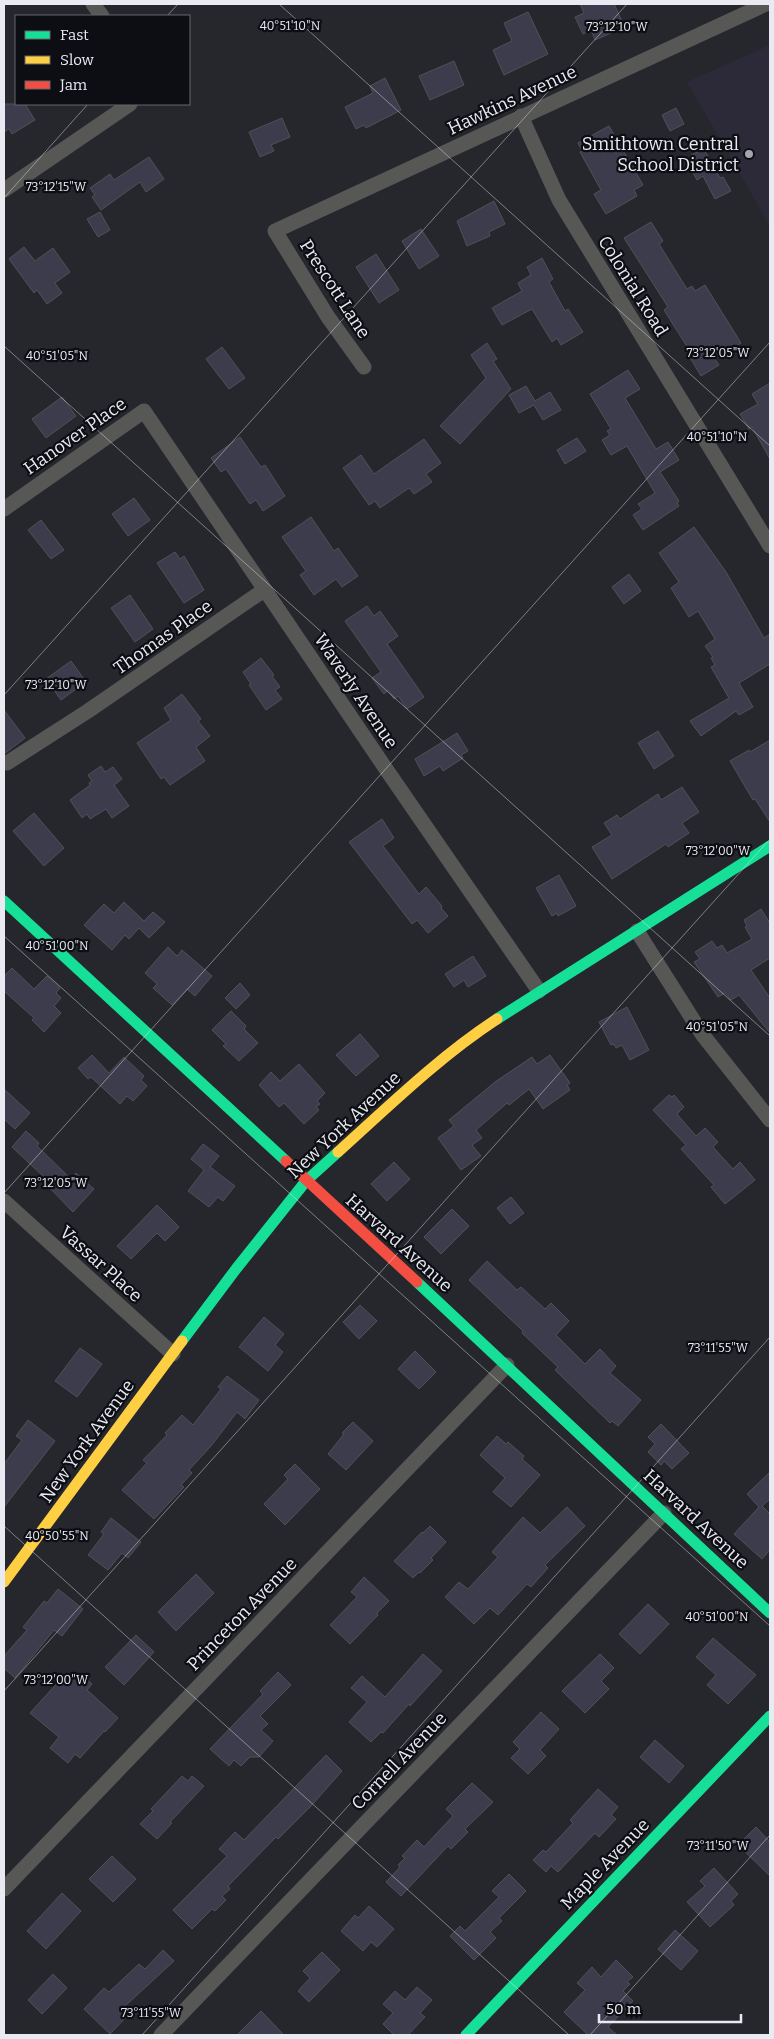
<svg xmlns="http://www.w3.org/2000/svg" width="774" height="2039" font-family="Bitter,serif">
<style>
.education{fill:#2c2a39}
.building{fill:#3d3c4d;stroke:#505156}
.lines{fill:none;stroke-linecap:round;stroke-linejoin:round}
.street{stroke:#575756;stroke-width:15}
.fast{stroke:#16e098;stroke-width:11}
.slow{stroke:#ffcf43;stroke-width:11}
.jam{stroke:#f24e42;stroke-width:11}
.ticks{fill:none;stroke:#e9eaf2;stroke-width:1;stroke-opacity:0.45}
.poi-dot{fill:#a5a6ad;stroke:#0d0e13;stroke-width:2}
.labels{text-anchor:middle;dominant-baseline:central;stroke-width:4.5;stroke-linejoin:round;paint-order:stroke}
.street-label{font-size:18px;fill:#e9eaf2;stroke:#0d0e13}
.poi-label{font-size:18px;fill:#e9eaf2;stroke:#0d0e13;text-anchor:end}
.ticks-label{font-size:12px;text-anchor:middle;fill:#e9eaf2;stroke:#0d0e13;stroke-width:4.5;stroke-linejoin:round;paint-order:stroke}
</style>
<rect width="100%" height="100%" fill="#26272d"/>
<path class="education" d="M770,45V226L687,82Z"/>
<path class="building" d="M580,4H614L622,21L608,27L611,33L595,40L591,30L583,34L575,17L584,13Z
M528,12L548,54L504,75L493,50L512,41L504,23Z
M454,61L464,85L430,100L419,76Z
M385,78L401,110L366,128L364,125L356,129L345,107L373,93L370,86Z
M4,104H25L35,120L12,134L9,129L4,132Z
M676,108L684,124L670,131L662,115Z
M282,118L290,137L271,145L274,151L260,157L249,132Z
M609,126L643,185L634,190L637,196L606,214L594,194L601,190L580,152L582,151L578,143Z
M704,149L720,178L723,177L731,191L715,199L703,176L697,180L688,164L694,160L691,155Z
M149,157L164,179L146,192L140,182L101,210L92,197L95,195L90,188L110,174L114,180Z
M494,201L505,224L489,232L490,236L467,246L457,221Z
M100,212L110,230L98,237L87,219Z
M651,222L663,241L659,244L687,289L692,286L695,291L705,285L741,343L715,359L719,365L701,376L685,349L688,348L664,310L668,307L624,238Z
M421,229L439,256L419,269L402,241Z
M24,247L35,261L53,248L70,272L55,283L62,293L47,304L37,290L34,293L9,259Z
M376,254L399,290L379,303L356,267Z
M542,258L553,279L549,282L565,311L568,309L583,332L561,345L557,338L552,342L532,309L502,325L492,308L522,291L518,283L531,275L527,267Z
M487,343L497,359L493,361L511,389L460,444L440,426L486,378L471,355Z
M222,347L245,378L229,389L206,359Z
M628,370L640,389L625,398L656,449L668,442L679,460L660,472L679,501L677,503L679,506L643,530L633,515L642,509L638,504L655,493L627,446L611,455L602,440L610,435L607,431L611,429L590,394Z
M770,383V459L752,427L749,429L740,414L758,404L752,394Z
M526,386L535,401L550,392L561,410L543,420L534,405L519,413L509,395Z
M62,397L76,416L46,438L32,419Z
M240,437L261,467L265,465L285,496L263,511L256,500L250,504L226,469L221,472L211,458Z
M577,438L586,451L565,464L557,450Z
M424,439L441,463L426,474L432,482L414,494L409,488L380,508L375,501L369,505L343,468L361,455L374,474Z
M134,498L150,520L128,536L112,514Z
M311,517L334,551L338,548L358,576L342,587L336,579L314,595L300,575L306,571L282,537Z
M41,520L64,550L51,559L28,530Z
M694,527L726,572L764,638L770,634V664L739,683L753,707L739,715L736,711L701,736L690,721L729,698L711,667L715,665L711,658L713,657L705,646L715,639L698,611L689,617L671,588L679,582L659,553Z
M175,552L180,559L184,556L204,590L184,603L157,563Z
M629,574L641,591L624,604L612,587Z
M130,595L153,629L135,642L111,608Z
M367,606L374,616L380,611L398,636L387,644L424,697L407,709L398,696L394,699L388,690L384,694L372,678L381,672L345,621Z
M261,658L274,675L272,676L280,687L275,690L282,699L266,710L249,685L251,684L243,672Z
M71,661L86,682L61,700L46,679Z
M182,694L201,719L198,721L210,736L196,747L205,761L170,785L164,777L161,779L137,743L171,720L164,708Z
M4,710L25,738L4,754Z
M658,731L674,756L654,769L638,743Z
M457,733L468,751L461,755L463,758L443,771L440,766L424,776L415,759Z
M770,740V822L755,799L753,800L730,761L749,750L750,752Z
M101,766L105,772L113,767L122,779L114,785L129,806L112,818L106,809L90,819L87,814L82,818L70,800L90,785L89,783L92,781L88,775Z
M682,787L699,812L682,823L689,833L668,847L666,844L612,879L592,847L612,835L604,823L617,815L620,819L658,794L661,800Z
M34,813L64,848L44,866L13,831Z
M382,819L394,838L383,846L419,894L426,887L442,906L441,908L448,916L428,933L417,920L412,924L349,842Z
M559,875L576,906L558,916L557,913L552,916L536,888Z
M124,902L144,921L153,912L165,922L149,938L139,928L129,939L125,935L112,950L84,925L104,904L114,913Z
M761,909L770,923V958L751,970L770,998V1033L739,995L731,1000L725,993L718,997L694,962L700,959L695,952L712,941L717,948L722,945L727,953L752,939L745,927L747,926L744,920Z
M168,947L177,956L182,950L212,976L195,996L187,989L172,1005L153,988L157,984L145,973Z
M473,956L486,976L468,987L464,980L454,987L445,974Z
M12,968L34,989L47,976L60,988L56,993L61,998L54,1006L61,1013L44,1032L32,1020L34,1018L4,991V976Z
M240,983L250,995L236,1009L225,998Z
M627,1007L649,1050L630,1060L622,1045L616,1048L614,1044L611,1045L599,1022Z
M231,1011L246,1026L244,1029L258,1043L239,1061L223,1046L226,1044L212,1030Z
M360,1034L379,1056L356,1076L336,1055Z
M92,1055L109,1073L124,1057L144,1076L141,1080L147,1086L133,1101L127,1096L120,1104L91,1077L88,1079L78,1068Z
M550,1055L570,1083L567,1085L570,1090L543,1109L529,1089L509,1105L507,1103L476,1130L482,1138L472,1145L481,1156L461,1170L438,1138L454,1126L449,1120L495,1082L532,1057L537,1064Z
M299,1064L325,1093L317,1101L320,1104L316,1107L319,1110L304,1124L284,1103L279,1107L259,1085L271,1072L280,1081Z
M4,1089L30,1113L15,1129L4,1119Z
M669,1095L672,1097L674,1095L684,1107L677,1114L696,1136L705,1128L718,1142L713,1147L733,1169L740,1162L755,1180L725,1204L711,1187L714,1185L681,1149L686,1145L653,1110Z
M26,1131L39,1143L37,1146L71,1179L76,1173L94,1189L73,1212L42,1180L44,1177L12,1147Z
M203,1144L219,1156L210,1167L235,1186L223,1201L218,1197L209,1207L188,1191L204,1170L191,1159Z
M394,1162L410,1179L387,1201L371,1184Z
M511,1197L524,1213L510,1224L497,1208Z
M157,1205L179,1227L165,1241L157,1233L131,1259L117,1246Z
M452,1209L469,1226L441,1254L424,1237Z
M487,1261L517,1290L521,1287L545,1309L551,1303L569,1321L556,1335L585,1364L600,1349L616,1366L610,1373L641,1400L618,1426L612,1421L610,1423L555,1370L558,1367L522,1333L523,1331L469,1280Z
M360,1305L377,1321L359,1339L343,1322Z
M264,1317L284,1334L275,1345L283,1352L268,1371L239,1347Z
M80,1348L102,1364L77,1397L55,1381Z
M415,1351L436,1372L419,1389L398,1369Z
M227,1376L259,1400L245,1419L237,1412L211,1446L189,1470L192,1473L181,1485L184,1487L154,1519L122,1490L147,1463L143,1460L167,1435L165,1433L182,1415L193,1425L221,1389L218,1387Z
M28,1420L55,1441L4,1507V1464L22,1440L16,1436Z
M353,1422L373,1441L346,1470L328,1454L344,1434L342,1433Z
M661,1424L689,1453L672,1469L664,1461L661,1465L648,1452L655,1444L648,1437Z
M497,1436L506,1444L508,1442L524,1456L522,1459L540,1475L511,1507L493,1492L505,1478L480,1455Z
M295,1464L320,1489L285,1525L264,1504L288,1479L284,1475Z
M770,1472V1499L762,1506L770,1514V1550L762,1559L734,1534L759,1507L747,1494Z
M567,1507L585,1526L545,1565L548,1568L531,1587L527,1584L498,1615L490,1608L474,1624L445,1597L459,1582L468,1589L498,1557L492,1552L523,1517L540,1533Z
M111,1518L141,1542L128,1558L122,1553L108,1570L88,1555L104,1534L101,1532Z
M430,1526L446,1542L431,1558L433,1560L420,1573L419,1572L413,1578L394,1561L422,1532L423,1533Z
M196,1574L214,1593L176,1631L158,1612Z
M364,1577L389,1601L377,1613L378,1615L350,1644L330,1625L357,1597L351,1592Z
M58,1589L83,1609L62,1636L54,1630L15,1678L4,1668V1656L27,1630L23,1627L44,1601L47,1603Z
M648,1604L669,1624L640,1654L619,1634Z
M136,1635L154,1652L124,1685L105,1667Z
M713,1638L756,1675L728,1704L707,1685L716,1675L696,1657Z
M423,1654L442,1671L410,1706L409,1704L383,1733L381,1732L371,1742L349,1722L367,1702L351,1688L362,1676L385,1697Z
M600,1654L614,1668L601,1681L609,1689L585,1713L562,1691Z
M278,1672L291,1685L260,1716L268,1724L261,1730L273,1741L259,1757H250L241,1766L234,1760L229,1766L210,1749L263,1694L260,1691Z
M79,1673L92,1684L87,1690L118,1718L105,1732L104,1731L80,1758L75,1754L68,1763L50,1748L59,1737L30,1713L60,1680L67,1686Z
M541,1712L559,1729L540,1750L546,1756L528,1774L511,1758L520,1749L513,1742Z
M655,1740L684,1766L669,1783L640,1757Z
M326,1755L342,1771L311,1806L278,1839L276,1837L228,1886L230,1889L222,1896L226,1900L215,1911L212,1909L192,1929L173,1910L227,1856L219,1849L235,1832L244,1840Z
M182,1776L188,1781L192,1776L204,1786L170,1822L172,1823L157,1839L140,1824L153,1811L151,1809Z
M472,1783L493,1802L465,1829L468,1832L451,1849L448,1846L401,1896L386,1882L400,1867L398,1865L405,1858L402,1856L417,1840L424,1847L453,1816L446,1809Z
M598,1789L618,1807L611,1815L616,1819L599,1837L595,1833L558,1872L551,1866L546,1872L533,1860L543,1850L546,1852L573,1823L570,1820Z
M756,1827L770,1842V1876L738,1845Z
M112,1856L136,1879L113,1902L89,1879Z
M714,1868L738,1894L731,1901L734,1905L710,1927L687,1902L705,1886L700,1881Z
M509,1874L526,1891L499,1918L502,1921L490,1932L496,1938L474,1960L450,1936L460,1926L465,1931L499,1897L492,1891Z
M62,1893L81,1911L46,1949L27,1931Z
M369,1906L394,1929L377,1947L371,1942L363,1951L341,1931L355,1915L358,1918Z
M675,1930L698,1951L681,1970L658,1949Z
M163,1950L174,1961L124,2007L130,2013L110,2034L84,2009L104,1988L109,1992L139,1964L145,1969Z
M322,1952L340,1970L309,2002L298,1991L310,1978L303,1971Z
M616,1960L633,1977L627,1982L630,1984L623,1991L633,2001L608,2027L617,2035H588L564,2012L585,1990L577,1983L592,1967L601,1977Z
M53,1974L67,1988L42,2014L28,2000Z
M417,1987L432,2000L420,2013L425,2017L408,2035H394L383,2024L393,2013L383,2004L395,1991L405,2000Z
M261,2011L284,2035H237Z"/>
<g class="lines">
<path class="street" d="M93,4L102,16
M521,116L559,200L770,546
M4,190L130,104
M364,367L328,317L275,231L766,4
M4,509L144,411L386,769L539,991
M7,763L88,711L264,590
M637,931L702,1034L770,1120
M4,1201L173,1354
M4,1889L507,1365
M161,2035L664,1513"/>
<path class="fast" d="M4,901L286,1161
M497,1019L770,846
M417,1282L770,1613
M182,1341L236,1269L306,1181L338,1152
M466,2035L770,1716"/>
<path class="slow" d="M338,1152C389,1106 439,1057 497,1019
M4,1582L182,1341"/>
<path class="jam" d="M286,1161L417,1282"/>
</g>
<path class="ticks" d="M279,4L770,446M167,16L178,4M4,198L88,104M4,346L770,1036M4,695L627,4M4,936L770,1626M4,1193L770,342M4,1526L569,2035M4,1691L770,839M142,2035L770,1337M590,2035L770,1835"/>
<circle class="poi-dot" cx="749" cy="154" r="5"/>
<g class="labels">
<g class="street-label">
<text transform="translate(512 100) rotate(-25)">Hawkins Avenue</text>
<text transform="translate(633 286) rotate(58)">Colonial Road</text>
<text transform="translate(335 289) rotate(57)">Prescott Lane</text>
<text transform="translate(75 436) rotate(-35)">Hanover Place</text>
<text transform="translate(163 637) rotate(-35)">Thomas Place</text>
<text transform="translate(356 691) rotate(56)">Waverly Avenue</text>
<text transform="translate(344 1125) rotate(-43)">New York Avenue</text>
<text transform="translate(399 1243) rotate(42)">Harvard Avenue</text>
<text transform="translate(101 1264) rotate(42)">Vassar Place</text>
<text transform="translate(87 1441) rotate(-54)">New York Avenue</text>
<text transform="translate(696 1519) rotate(43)">Harvard Avenue</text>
<text transform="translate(242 1614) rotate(-46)">Princeton Avenue</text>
<text transform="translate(399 1761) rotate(-46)">Cornell Avenue</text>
<text transform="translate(605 1864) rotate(-46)">Maple Avenue</text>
</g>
<g class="poi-label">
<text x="739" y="144">Smithtown Central<tspan x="739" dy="21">School District</tspan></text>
</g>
</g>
<g class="ticks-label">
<text x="290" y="30">40°51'10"N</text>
<text x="617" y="31">73°12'10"W</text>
<text x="56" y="191">73°12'15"W</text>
<text x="718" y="357">73°12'05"W</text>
<text x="57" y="360">40°51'05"N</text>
<text x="717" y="441">40°51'10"N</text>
<text x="56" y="689">73°12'10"W</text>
<text x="718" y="855">73°12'00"W</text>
<text x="57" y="950">40°51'00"N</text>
<text x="717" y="1031">40°51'05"N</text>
<text x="56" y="1187">73°12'05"W</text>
<text x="718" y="1352">73°11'55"W</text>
<text x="57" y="1540">40°50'55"N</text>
<text x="717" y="1621">40°51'00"N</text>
<text x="56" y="1684">73°12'00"W</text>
<text x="718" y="1850">73°11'50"W</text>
<text x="151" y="2017">73°11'55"W</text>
</g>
<rect width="774" height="2039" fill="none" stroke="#e9eaf2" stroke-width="10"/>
<rect x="15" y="15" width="175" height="90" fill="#0d0e13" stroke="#65666c"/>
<rect x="25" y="31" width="25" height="8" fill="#16e098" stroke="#65666c"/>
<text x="60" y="40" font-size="15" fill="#e9eaf2">Fast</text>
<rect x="25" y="56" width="25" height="8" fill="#ffcf43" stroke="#65666c"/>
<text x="60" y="65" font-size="15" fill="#e9eaf2">Slow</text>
<rect x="25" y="81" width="25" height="8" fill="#f24e42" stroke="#65666c"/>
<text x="60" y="90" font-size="15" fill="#e9eaf2">Jam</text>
<path d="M599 2014v8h142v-8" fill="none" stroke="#e9eaf2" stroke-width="2.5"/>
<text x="606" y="2014" font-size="15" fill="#e9eaf2" stroke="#0d0e13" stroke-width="4" paint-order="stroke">50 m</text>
</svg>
